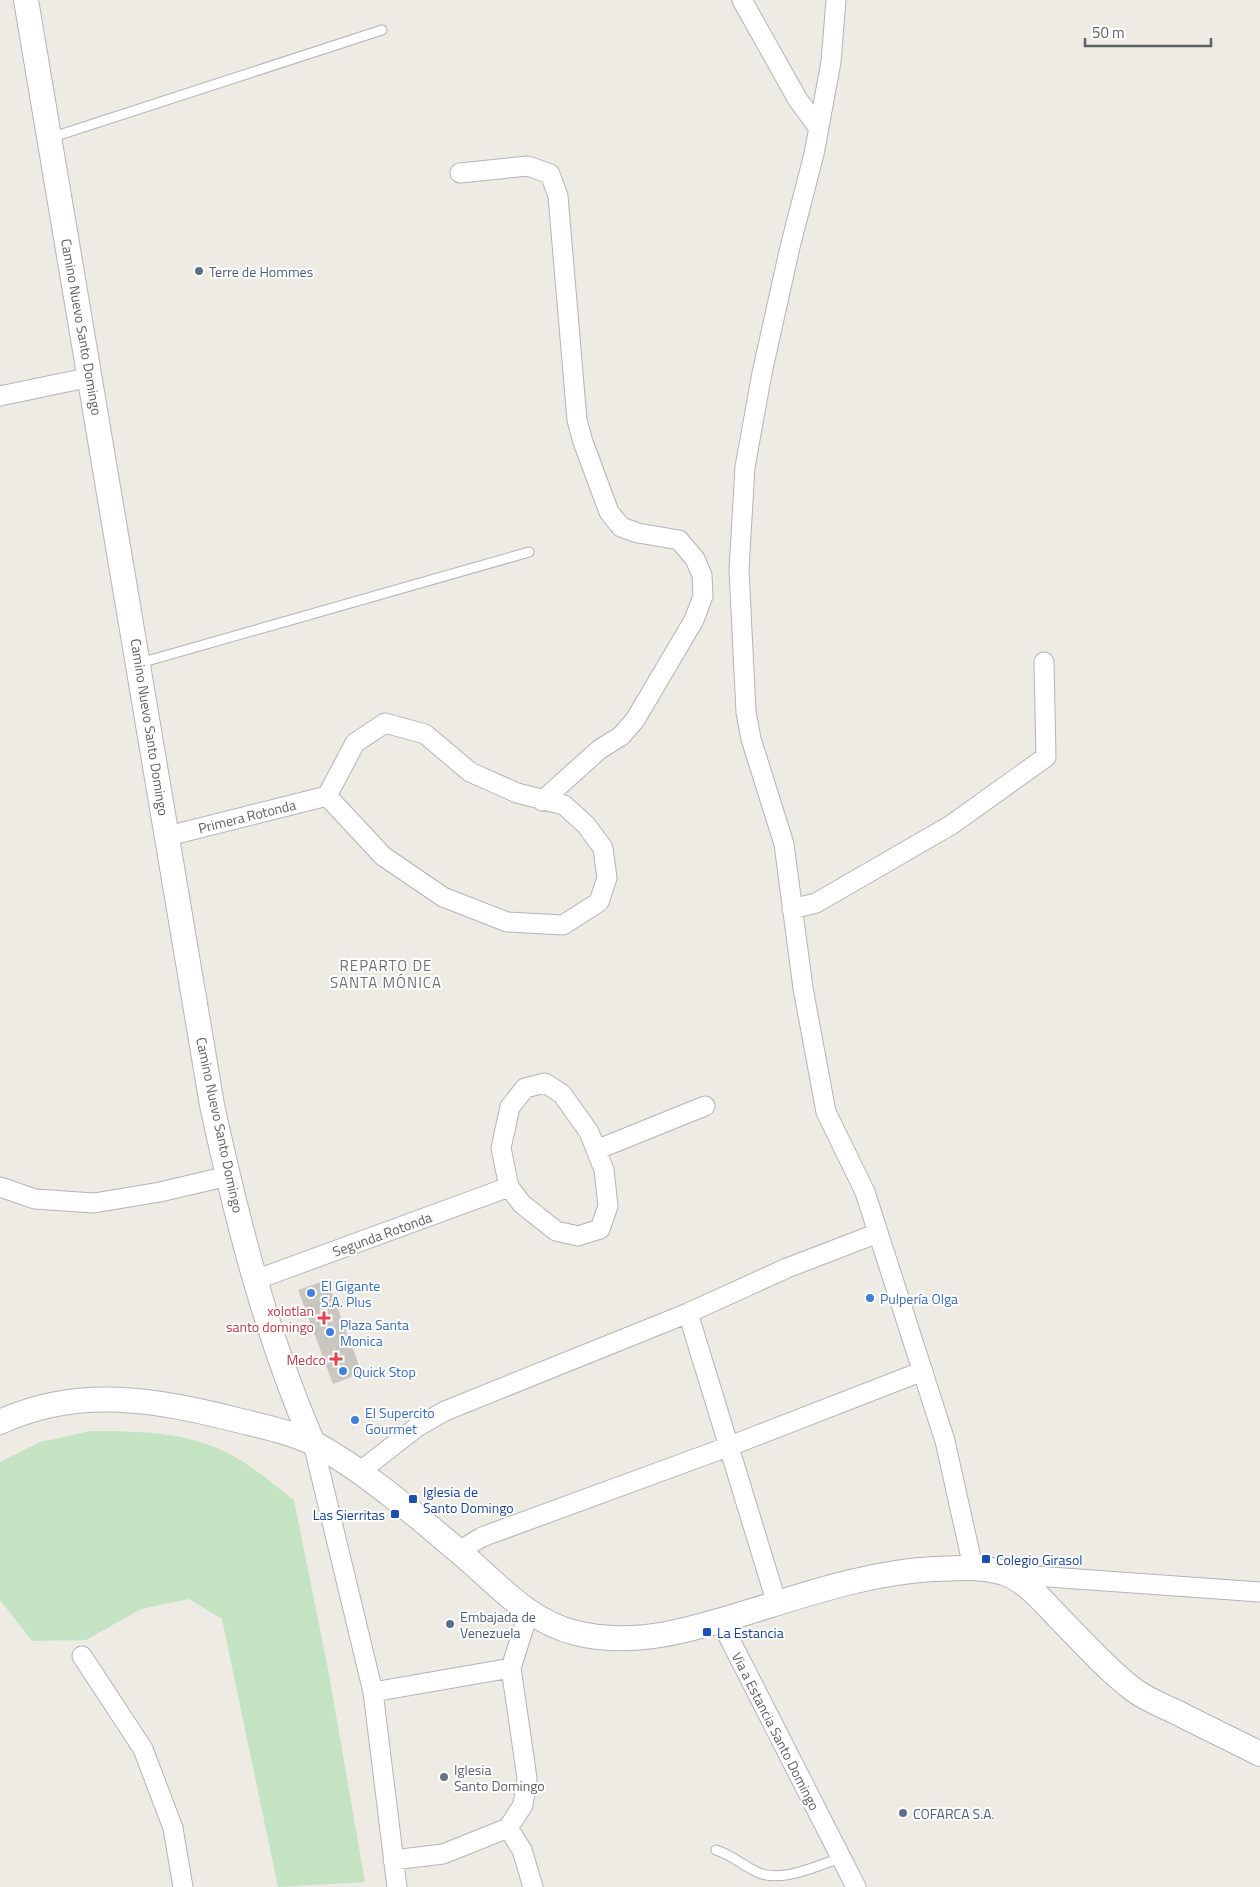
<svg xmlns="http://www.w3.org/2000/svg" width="1260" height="1887" font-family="'Titillium Web',sans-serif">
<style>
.green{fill:#c4e3c2}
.building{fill:#c9c6c0}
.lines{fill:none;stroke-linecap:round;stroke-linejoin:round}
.service-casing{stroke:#b1b4b8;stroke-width:11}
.minor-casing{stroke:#b1b4b8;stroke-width:21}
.tertiary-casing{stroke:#b1b4b8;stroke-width:26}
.service{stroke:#fff;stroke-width:9}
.minor{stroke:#fff;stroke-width:19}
.tertiary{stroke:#fff;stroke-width:24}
.service-dot{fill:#5c6f8a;stroke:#fff;stroke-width:2}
.shop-dot{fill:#3f7fe0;stroke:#fff;stroke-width:2}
.health-dot{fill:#e0444e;stroke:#fff;stroke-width:2}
.transit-dot{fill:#1a4fb4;stroke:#fff;stroke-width:2}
.worship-dot{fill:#6b7280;stroke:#fff;stroke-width:2}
.labels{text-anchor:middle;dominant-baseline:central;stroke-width:4;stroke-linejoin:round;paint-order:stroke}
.service-label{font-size:14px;fill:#4e5e75;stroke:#fff;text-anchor:start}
.street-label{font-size:14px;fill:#5c6063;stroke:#fff}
.shop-label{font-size:14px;fill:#366cbe;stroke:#fff;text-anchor:start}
.health-label{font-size:14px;fill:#be3a42;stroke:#fff;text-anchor:end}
.transit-label{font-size:14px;fill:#164399;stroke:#fff;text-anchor:start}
.worship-label{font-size:14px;fill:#5b616d;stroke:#fff;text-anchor:start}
.neighbourhood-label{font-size:15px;letter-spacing:1px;fill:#6d7275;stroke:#fff}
</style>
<rect width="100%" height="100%" fill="#edebe4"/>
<path class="green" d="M91,1431C146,1431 198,1432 245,1463C262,1474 278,1488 294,1500L328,1669L365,1882L278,1887L222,1619L189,1599L141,1609L86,1640L32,1641L0,1600V1462L40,1442Z"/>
<path class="building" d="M327,1280L362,1373L333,1384L298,1290Z"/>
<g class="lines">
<defs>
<path id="service" d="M50,138L382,30
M140,663L529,552
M716,1850C732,1855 742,1865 757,1872C781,1884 818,1865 841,1858"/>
<path id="minor" d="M742,0L798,100L818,127
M836,0L831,62L814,154L790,247L762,373L745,467L739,570L746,712L751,739L784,844L803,988L826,1112L865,1192L945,1441L973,1567
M460,173L528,166L550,174L558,196L577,420L583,442L609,512L621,527L638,533L679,540L695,559L702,575L703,596L694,620L635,720L621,736L600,749L542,801
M0,396L91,377
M168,836L327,796L355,743L385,723L425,734L470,772L517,793L564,805L586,825L603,848L607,878L599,902L563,925L507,922L443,897L383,856L327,796
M792,909L816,903L951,825L1046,757L1044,662
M545,1083L562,1094L589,1132L604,1170L608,1206L600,1229L578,1236L556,1231L522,1204L509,1187L501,1148L510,1107L525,1088Z
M596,1150L705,1106
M0,1187L35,1199L94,1203L160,1192L228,1176
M255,1280L509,1187
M688,1313L777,1604
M313,1443L373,1692L397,1887
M358,1473L417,1427L445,1411L688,1313L787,1268L878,1233
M459,1551L482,1537L730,1446L923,1371
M1007,1574L1260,1592
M721,1622L856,1887
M82,1656L143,1749L173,1828L183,1887
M373,1692L511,1668
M508,1828L522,1850L533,1887
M393,1860L443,1854L508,1828L523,1805L527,1778L511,1668L528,1614"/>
<path id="tertiary" d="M26,0L212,1105C237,1220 266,1335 313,1443
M0,1422C80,1385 158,1400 241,1421C265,1427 293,1433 315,1444C364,1470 413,1513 456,1549C494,1580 526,1621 576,1633C637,1648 697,1628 755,1610C813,1592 873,1572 934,1569C957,1568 980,1566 1004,1573C1025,1580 1043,1601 1058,1617C1083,1642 1106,1669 1134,1690C1147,1700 1164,1706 1178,1713C1205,1727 1233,1740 1260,1754"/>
</defs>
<use href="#service" class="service-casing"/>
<use href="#minor" class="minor-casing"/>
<use href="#tertiary" class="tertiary-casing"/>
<use href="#service" class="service"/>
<use href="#minor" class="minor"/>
<use href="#tertiary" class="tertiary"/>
</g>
<g class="service-dot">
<circle cx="199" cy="271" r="5"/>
<circle cx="450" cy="1624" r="5"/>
<circle cx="903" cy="1813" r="5"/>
</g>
<g class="shop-dot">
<circle cx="311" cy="1293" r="5"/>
<circle cx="870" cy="1298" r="5"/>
<circle cx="330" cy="1332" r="5"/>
<circle cx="343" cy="1371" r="5"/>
<circle cx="355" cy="1420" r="5"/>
</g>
<g class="health-dot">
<path d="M321.5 1310.5h5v5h5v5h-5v5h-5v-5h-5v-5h5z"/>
<path d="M333.5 1351.5h5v5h5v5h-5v5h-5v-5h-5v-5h5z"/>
</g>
<g class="transit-dot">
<rect x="408" y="1494" width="10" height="10" rx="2.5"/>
<rect x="390" y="1509" width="10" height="10" rx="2.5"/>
<rect x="981" y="1554" width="10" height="10" rx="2.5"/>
<rect x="702" y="1627" width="10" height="10" rx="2.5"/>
</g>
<circle class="worship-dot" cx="444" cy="1777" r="5"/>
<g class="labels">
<g class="service-label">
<text x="209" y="271">Terre de Hommes</text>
<text x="460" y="1616">Embajada de<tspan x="460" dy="16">Venezuela</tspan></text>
<text x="913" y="1813">COFARCA S.A.</text>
</g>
<g class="street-label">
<text transform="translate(82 327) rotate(80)">Camino Nuevo Santo Domingo</text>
<text transform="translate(150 727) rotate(81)">Camino Nuevo Santo Domingo</text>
<text transform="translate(247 816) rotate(-14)">Primera Rotonda</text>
<text transform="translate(220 1125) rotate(78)">Camino Nuevo Santo Domingo</text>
<text transform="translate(382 1234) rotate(-20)">Segunda Rotonda</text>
<text transform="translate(776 1731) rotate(63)">Via a Estancia Santo Domingo</text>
</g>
<g class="shop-label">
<text x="321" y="1285">El Gigante<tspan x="321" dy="16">S.A. Plus</tspan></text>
<text x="880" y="1298">Pulpería Olga</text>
<text x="340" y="1324">Plaza Santa<tspan x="340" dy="16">Monica</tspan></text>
<text x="353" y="1371">Quick Stop</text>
<text x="365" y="1412">El Supercito<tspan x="365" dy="16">Gourmet</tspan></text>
</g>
<g class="health-label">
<text x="314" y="1310">xolotlan<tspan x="314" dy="16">santo domingo</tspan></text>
<text x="326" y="1359">Medco</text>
</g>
<g class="transit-label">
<text x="423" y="1491">Iglesia de<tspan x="423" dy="16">Santo Domingo</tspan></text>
<text x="385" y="1514" text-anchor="end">Las Sierritas</text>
<text x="996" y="1559">Colegio Girasol</text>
<text x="717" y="1632">La Estancia</text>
</g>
<g class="worship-label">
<text x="454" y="1769">Iglesia<tspan x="454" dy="16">Santo Domingo</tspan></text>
</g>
<g class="neighbourhood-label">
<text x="386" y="965">REPARTO DE<tspan x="386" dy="17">SANTA MÓNICA</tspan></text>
</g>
</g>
<path d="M1085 38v8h126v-8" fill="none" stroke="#5c6063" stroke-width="2.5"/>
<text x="1092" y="38" font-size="15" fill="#5c6063" stroke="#ffffff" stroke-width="4" paint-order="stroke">50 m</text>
</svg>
